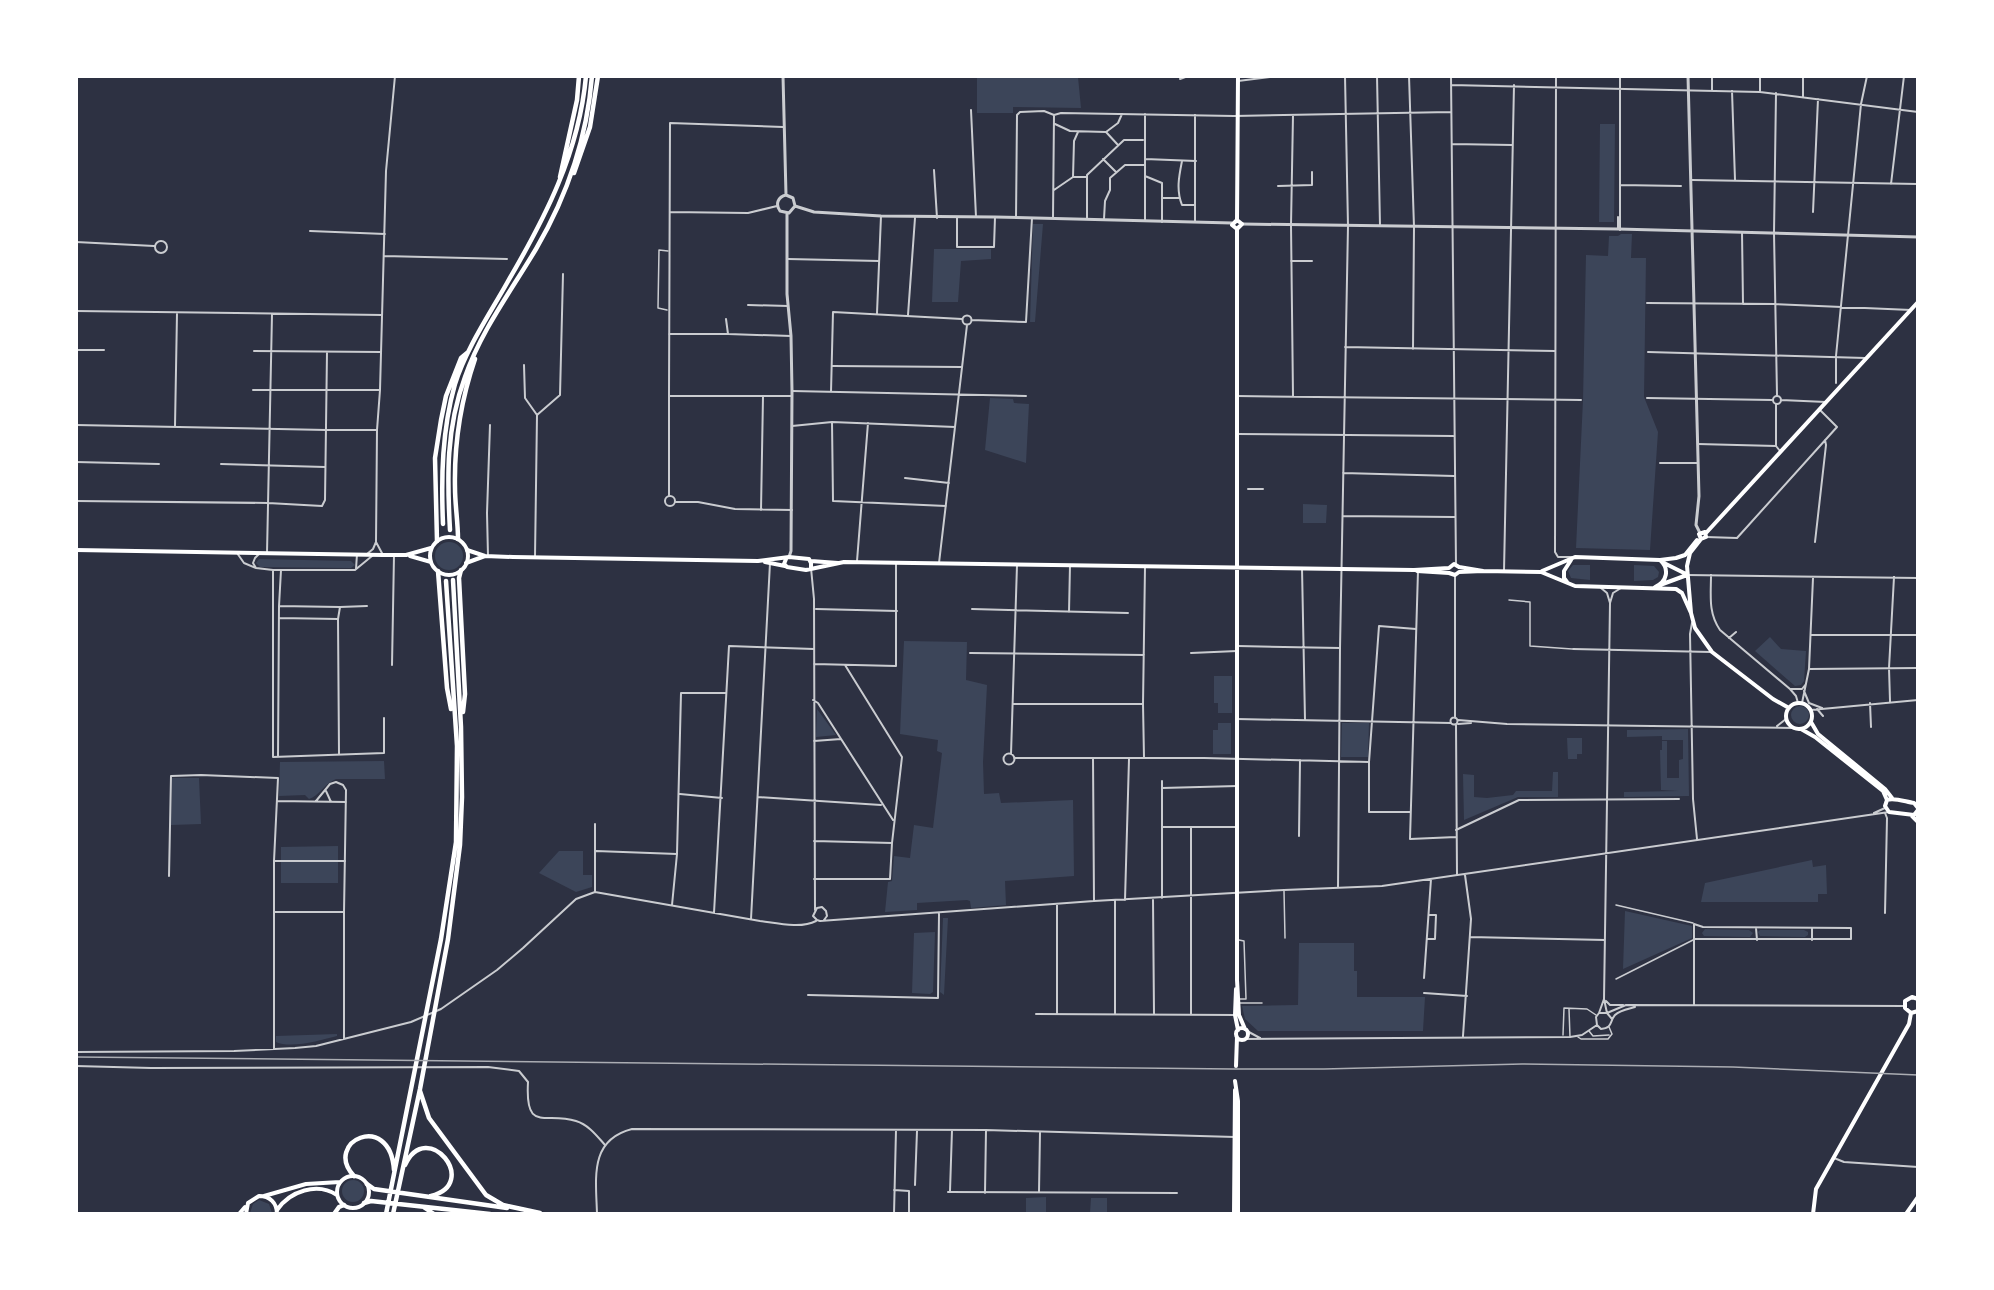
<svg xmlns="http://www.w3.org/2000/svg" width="1994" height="1290" font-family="'Golos Text',sans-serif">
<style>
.green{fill:#3c4559}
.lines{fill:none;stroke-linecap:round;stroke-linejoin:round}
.service{stroke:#caccd0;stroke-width:1.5}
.pedestrian{stroke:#caccd0;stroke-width:2}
.minor{stroke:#caccd0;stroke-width:2}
.tertiary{stroke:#caccd0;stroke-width:3}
.secondary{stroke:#fff;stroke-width:4}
.primary{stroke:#fff;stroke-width:4}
.trunk{stroke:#fff;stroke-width:4.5}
.rail{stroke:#abadb3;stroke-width:1.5}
</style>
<rect width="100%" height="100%" fill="#2d3142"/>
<path class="green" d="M977,77H1078L1081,108L1013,107V113H977Z
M1600,124H1615L1614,222H1599Z
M1033,224H1043L1035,322H1030Z
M1621,234H1632L1631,258H1646L1644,397L1658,432L1650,550L1576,548L1583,400L1586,255L1608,256L1609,236H1618Z
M934,249H991V259L961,261L958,302H932Z
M990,398L1013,399L1014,403L1029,404L1026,463L985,450Z
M1303,504L1327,505L1326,523H1303Z
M435 556a14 14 0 1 1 28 0a14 14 0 1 1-28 0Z
M259,559L351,561L355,565L351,568L260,567L256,563Z
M1573,565H1590V580L1571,578L1568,571Z
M1634,565L1654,566L1659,572L1658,577L1653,580L1634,581Z
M1770,637L1781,649L1806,651L1804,681L1801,685L1795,686L1755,651Z
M904,641L967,642L966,680L987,685L983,762L984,794L999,793L1001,803L1073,800L1074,876L1005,881L1006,905L971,908L970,901L967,900L917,903V910L885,912L888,882L892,881L894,856L910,858L914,825L933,828L942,753L937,751L938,740L900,734Z
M1214,676H1232V713H1218V703H1214Z
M1791 715a9 9 0 1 1 18 0a9 9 0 1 1-18 0Z
M817,709L836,735L816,737Z
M1218,723H1231V754H1213V730H1218Z
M1342,723H1369L1368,757H1341Z
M1688,729L1689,796L1624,797V792L1679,791L1661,790L1660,750H1662V741H1667V778H1679V760L1683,759V740H1662V736L1627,737V730Z
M1567,738H1582V754H1577V759H1568Z
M384,761L385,779H336C325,783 319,796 309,799L305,795L279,796L280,762Z
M1553,772H1558V797H1518L1464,820L1463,774L1474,775V797L1487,798L1513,795L1516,791H1552Z
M172,778H199L201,824L171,825Z
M338,846V883H281V847Z
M559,851H583V875H592V887L576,892L539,873Z
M1812,860L1813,867L1826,865L1827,894H1818V902H1701L1705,883Z
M1625,911L1692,926V938L1623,969Z
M943,918H948L944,995L940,992Z
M1705,929L1749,930L1753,933L1750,937L1704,936L1702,933Z
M1760,930H1804L1808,932V935L1805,937L1760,936L1758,932Z
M935,932L933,992L930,994L912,993L914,933Z
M1299,943H1354V971H1357V997H1425L1423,1031H1258L1245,1019L1242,1006L1298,1005Z
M337,1034V1036C321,1040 291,1049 276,1042V1036Z
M342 1191a11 11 0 1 1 22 0a11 11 0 1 1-22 0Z
M1046,1197V1213H1026V1198Z
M1091,1198H1107V1213H1090Z
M259,1200L269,1204L272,1213H250L253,1204Z"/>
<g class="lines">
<path class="service" d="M667,310L658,308L659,250L668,251
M1509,600L1530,602V646L1572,649
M1284,891L1285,938
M1616,905L1693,923
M1239,940L1244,941L1246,999H1239
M1616,979L1693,940
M1239,1003H1262
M1569,1009L1570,1037
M1589,1031L1593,1036L1609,1035
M1563,1035L1564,1008L1587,1009L1596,1015
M1578,1037L1581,1039H1608L1612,1034L1609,1027"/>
<path class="pedestrian" d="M1248,489H1263
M1885,813L1887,818L1885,913
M274,861H345"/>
<path class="minor" d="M1377,76L1380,226
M1409,76L1414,227L1413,349
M1451,76L1456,565
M1556,76L1555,552L1558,557H1572
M1712,76V90
M1180,79L1188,76
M1238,81L1277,76
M1451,85L1760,92L1918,112
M1732,91L1735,180
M1760,92V76
M1776,93L1774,233L1777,395
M1803,97V76
M971,110L976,217
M1293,115L1291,225L1293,396
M1055,124L1070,131L1106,132L1118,123L1122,114
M1106,132L1118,145
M1452,144L1512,145
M1103,159L1116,172
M1145,159L1196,161
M1182,161C1179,176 1176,190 1182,205H1195
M934,170L937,218
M1145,176L1162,183V222
M1073,177L1074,141L1078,132
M1073,177H1086
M1692,180L1918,184
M1891,184L1904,76
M1620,185L1681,186
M1278,186L1312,185V172
M1054,190L1073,177
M1162,198H1179
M670,212L748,213L777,206
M1813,212L1818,99
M1053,217L1054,115
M957,218V247H994L995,217
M1016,218L1017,115L1020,112L1044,111L1054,115L1061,113L1234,116L1451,112
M1087,219V175L1124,140H1143
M1104,219L1105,201L1110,190V178L1125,165H1144
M1145,221V114
M1195,222V115
M1618,229V217
M1620,230V76
M310,231L385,234
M1742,232L1743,304
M155 247a6 6 0 1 1 12 0a6 6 0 1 1-12 0Z
M76,242L154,246
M384,256L507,259
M788,259L879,261
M1291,261H1312
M1647,303L1775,304L1911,310
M748,305L788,306
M76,311L382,315
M877,313L881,216
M908,315L915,218
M962.5 320a4.5 4.5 0 1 1 9 0a4.5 4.5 0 1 1-9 0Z
M726,319L728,334L791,336
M972,320L1026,322L1032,218
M669,334H728
M1345,347L1555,351
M76,350H104
M254,351L381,352
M1648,352L1865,358
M524,365L525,398L537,415L535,557
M833,366L962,367
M1836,383V356L1861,104L1867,76
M253,390H380
M792,391L1026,396
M831,392L833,312L962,319
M1773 400a4 4 0 1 1 8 0a4 4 0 1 1-8 0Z
M669,396L670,123L783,127
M1237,396L1581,400
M1647,398L1772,400
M1781,400L1826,402
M1776,404V446L1780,451
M537,415L560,395L563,274
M832,422L833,501L946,506
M76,425L326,430H377
M175,426L177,313
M792,426L832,422L955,427
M1237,434L1453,436
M1698,444L1776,446
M76,462L159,464
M1660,463H1698
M221,464L325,467
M1343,473L1454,476
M905,478L949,483
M669,496V396H792
M665 501a5 5 0 1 1 10 0a5 5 0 1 1-10 0Z
M76,501L268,503L322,506L325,500L327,352
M675,502H698L735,509L792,510
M761,510L763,396
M1343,516L1454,517
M1706,537L1737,538L1837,427L1820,410
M1815,542L1826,445L1825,440
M237,553L244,563L256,568L273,570H355L372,556
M267,553L272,314
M367,554L373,549L376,542
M383,555L376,542L377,430L380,390L386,171L395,76
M488,556L487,513L490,425
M857,561L868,423
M939,563L967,325
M256,568L253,563L255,558L260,553
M811,568L814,599L815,910
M1302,568L1305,720
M356,569L357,554
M273,570V757L384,753V718
M1418,571L1410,839L1456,837
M1504,571L1514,85
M1687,575L1918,578
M1711,575C1711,595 1708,613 1720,630L1790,689H1802L1806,684
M1601,588L1607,593L1610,603
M279,606L340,607L338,619L339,754
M340,607L367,606
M816,609L897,611
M972,609L1128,613
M1069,612L1070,565
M279,618L338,619
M1692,623L1690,634L1693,799L1697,839
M1811,635H1918
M1729,638L1736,632
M1238,646L1340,648
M1573,649L1711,652
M970,653L1144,655
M1191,653L1237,651
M814,664L896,666V563
M392,665L394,555
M1809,669L1918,668
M1790,689L1796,696L1798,703
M1804,691L1809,703L1822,708
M813,700L818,703L893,820
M1890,701L1889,668L1894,577
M1802,703L1809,669L1813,578
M1870,703L1871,727
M1013,704H1142
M1817,709L1823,716
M1811,710L1918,700
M1450.5 721a3.5 3.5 0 1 1 7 0a3.5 3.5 0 1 1-7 0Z
M1455,718V575
M1237,719L1451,723
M1458,720L1507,724L1794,728
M1458,724L1471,723
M1456,725L1457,875
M1777,726L1786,719
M814,741L841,739
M1003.5 759a5.5 5.5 0 1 1 11 0a5.5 5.5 0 1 1-11 0Z
M1011,754L1017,565
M278,756L279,606L281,570
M1014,758H1204L1369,762
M1093,758L1094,901
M1144,758L1143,704L1145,567
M1162,781V898
M1162,788L1237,786
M326,791L331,802
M680,794L722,798
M758,797L881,805
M277,801L346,802
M316,801L330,784L336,782L343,785L346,790L344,912V1039
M1410,812H1369V762L1379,626L1416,629
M1874,813L1885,808
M595,824V892
M1162,827H1237
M1456,830L1519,800L1679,799
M1299,836L1300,760
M814,841L892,843
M596,851L677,854
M169,876L171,776L201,775L278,778L274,861V1049
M814,879H890L892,843L902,757L845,665
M1338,888L1340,648L1348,226L1345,76
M1125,900L1129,759
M1153,900L1154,1014
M672,905L677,854L681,693H726
M1057,905V1014
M275,912H344
M714,913L729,646L814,649
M751,919L770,563
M824,920L827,916L826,911L822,907L817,908L813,916L817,920L820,921L1094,901L1284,890L1382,886L1889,812
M1694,924L1703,927L1851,928V939H1694Z
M1756,928L1757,940
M1812,928V940
M1470,937L1605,940
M1427,939H1435L1436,915H1429
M1694,939V1005
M1424,978L1431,879
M1424,993L1467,996
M808,995L938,998L939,914
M1606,1001L1610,1005H1623
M1599,1013L1604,999
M1036,1014L1236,1015
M1115,1014V901
M1191,1014V827
M1612,1019L1607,1013L1604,999L1610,603L1613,593L1621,588
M1597,1025L1596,1017L1599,1013H1607L1626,1005L1904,1006
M1597,1025L1601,1029C1613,1028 1609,1022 1615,1015C1620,1010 1628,1009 1635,1007
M1247,1031L1260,1038
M1463,1036L1471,919L1465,875
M1246,1039L1570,1037L1582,1035L1597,1025
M76,1052L234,1051L295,1048L316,1046L411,1022L441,1009L497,970L523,948L576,899L595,892L760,921C776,923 801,929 816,921
M76,1066L151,1068L488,1067L519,1071L528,1082C525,1134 545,1111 576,1121C589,1125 597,1136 605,1145
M1834,1158L1844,1162L1918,1167
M915,1185L917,1131
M894,1190L909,1191V1214
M950,1191L952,1130
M948,1192L1177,1193
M1039,1192L1040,1132
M985,1193L986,1130
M597,1214C596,1178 589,1140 632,1129L986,1130L1235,1137
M894,1214L896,1130"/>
<path class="tertiary" d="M783,76L786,195
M1688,76L1699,496L1696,525L1700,533
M786,195C778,197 775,204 780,211L789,213L795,206
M786,195L793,198L795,206
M795,206L814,212L881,216L995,217L1232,223
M787,213V294L791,336L792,391L791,551L789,557
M1242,224L1618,229L1918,237"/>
<path class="secondary" d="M1237,220L1238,76
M1237,229V980L1239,1015L1245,1029
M1237,229L1232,225L1237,220
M1237,229L1242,224L1237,220
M1706,533L1918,302
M1701,539L1699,534L1705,532L1706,537L1701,539L1690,553L1687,566L1691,613L1695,628L1712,652L1773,699L1789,708
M467,550L485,556L513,557L758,561L789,557L809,559L811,563V568
M786,559L784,564L787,567L806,570L844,562L1414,570L1449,568L1454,564L1459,567L1483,571
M811,561L838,563
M765,562L785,566
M466,563L485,556
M1664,563L1686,574
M1417,571L1449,573L1455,575L1459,572L1483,571L1541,572L1575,586L1676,589L1682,593L1691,613
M1542,571L1575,557L1660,560L1676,558L1685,555L1697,540
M1567,582L1564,578V571L1571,560
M1660,585L1687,575
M1655,587C1667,582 1670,569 1660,560
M1786 716a13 13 0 1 1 26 0a13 13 0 1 1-26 0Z
M1811,722L1818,734L1885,789L1892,798
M1801,729L1815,737L1883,791L1887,800
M1918,808L1914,803C1906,802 1894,797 1887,800L1885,806L1889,812L1914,815L1918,810
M1912,816L1918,822
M1236,989L1235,1015L1238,1030
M1911,1013L1905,1008V1001L1912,997L1918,999
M1911,1013L1918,1011
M1236 1034a6 6 0 1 1 12 0a6 6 0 1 1-12 0Z
M1236,1066L1237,1037
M1235,1081L1238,1101V1214
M1234,1214L1235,1090
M1813,1214L1816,1189L1909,1024L1911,1013
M1906,1214L1918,1197"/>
<path class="primary" d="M430 556a19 19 0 1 1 38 0a19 19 0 1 1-38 0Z
M76,550L383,555H406L431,548
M410,556L431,562
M337 1192a16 16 0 1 1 32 0a16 16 0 1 1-32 0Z
M264,1196L306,1184L340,1182
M277,1210C290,1191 317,1182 337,1195
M239,1214L245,1207
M246,1214L248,1203L259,1196C270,1196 277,1203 277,1214"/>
<path class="trunk" d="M574,173L590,127L598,76
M560,177L577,100L579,76
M443,524C441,477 442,430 455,384C466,349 489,315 507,283C545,218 579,153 586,76
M450,530C447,477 446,428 465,377C481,331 511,291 536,249C567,196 587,138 592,76
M458,539C458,522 455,505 455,488C454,444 461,400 475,359
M437,541L435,458L441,420L446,396L461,358L467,353
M461,570L459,578L465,694L463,712
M438,571L447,688L451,709
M420,1091L429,1118L486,1195L503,1205L540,1213
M405,1165C427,1117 481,1184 431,1196
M354,1176C322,1142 390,1110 394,1170
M367,1184L374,1189L507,1208
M364,1203L371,1201L490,1214
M425,1208L434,1214
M334,1214L339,1207L344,1205
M386,1214L441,939L456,842L457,746L446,581
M393,1214L420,1089L448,939L460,845L462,797L461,727L453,580"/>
<path class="rail" d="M76,1057L1233,1069H1324L1522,1064L1733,1067L1918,1075"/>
</g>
<rect width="1994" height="1290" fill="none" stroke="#ffffff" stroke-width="156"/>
</svg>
